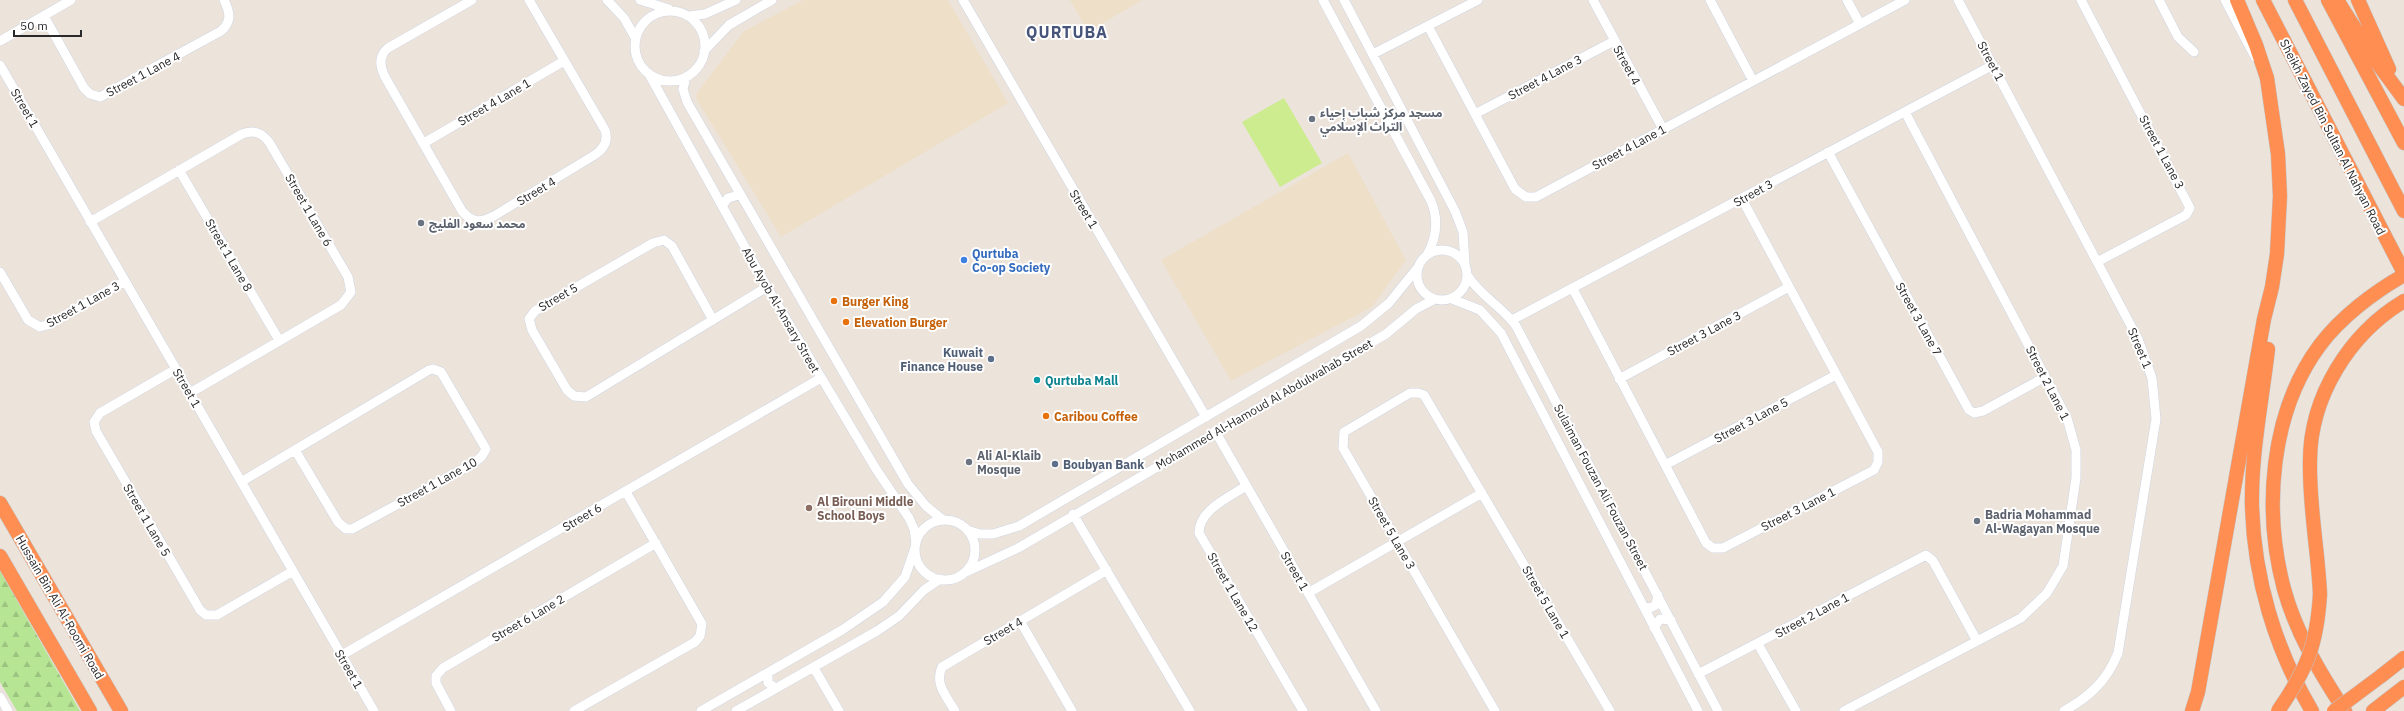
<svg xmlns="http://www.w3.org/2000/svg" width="2404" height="711" font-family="'IBM Plex Sans','Noto Sans Arabic',sans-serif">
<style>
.education{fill:#eedfc9}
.forest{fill:url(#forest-firs)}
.pitch{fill:#cdec8f}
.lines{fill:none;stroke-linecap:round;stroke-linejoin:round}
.minor-casing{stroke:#cfd5e3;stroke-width:10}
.highway-casing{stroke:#c3c3c3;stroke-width:15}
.minor{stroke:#fff;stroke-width:9}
.highway{stroke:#ff8e52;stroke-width:14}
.highway-bridge-casing{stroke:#c3c3c3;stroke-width:15;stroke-linecap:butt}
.highway-bridge{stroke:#ff8e52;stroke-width:14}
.worship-dot{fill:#6b7280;stroke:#fff;stroke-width:1.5}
.shop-dot{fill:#3f7fe0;stroke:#fff;stroke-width:1.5}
.food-dot{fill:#e8710a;stroke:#fff;stroke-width:1.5}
.service-dot{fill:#5c6f8a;stroke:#fff;stroke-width:1.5}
.culture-dot{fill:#0f9aa8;stroke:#fff;stroke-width:1.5}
.education-dot{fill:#8d6e63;stroke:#fff;stroke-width:1.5}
.labels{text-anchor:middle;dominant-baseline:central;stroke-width:4;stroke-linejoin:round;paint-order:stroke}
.street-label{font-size:12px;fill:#292929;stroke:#fff}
.worship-label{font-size:12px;font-weight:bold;fill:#5b616d;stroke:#fff;text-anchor:start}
.shop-label{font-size:12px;font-weight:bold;fill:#366cbe;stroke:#fff;text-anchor:start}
.food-label{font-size:12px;font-weight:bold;fill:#c56008;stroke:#fff;text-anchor:start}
.service-label{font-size:12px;font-weight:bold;fill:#4e5e75;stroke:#fff;text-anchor:end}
.culture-label{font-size:12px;font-weight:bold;fill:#0d838f;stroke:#fff;text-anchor:start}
.education-label{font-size:12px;font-weight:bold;fill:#785e54;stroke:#fff;text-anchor:start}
.district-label{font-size:16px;font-weight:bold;letter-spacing:1px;fill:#48557b;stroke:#fff}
</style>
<defs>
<pattern id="forest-firs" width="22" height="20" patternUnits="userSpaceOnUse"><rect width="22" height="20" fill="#b6e594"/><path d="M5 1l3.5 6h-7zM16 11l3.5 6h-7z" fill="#9cc480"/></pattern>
</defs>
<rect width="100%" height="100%" fill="#ece3da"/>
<path class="education" d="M803,0H948L1008,103L781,237L697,100L696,94L743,32Z
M1070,0H1142L1088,32Z
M1348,153L1406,260L1372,307L1231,381L1161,260Z"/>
<path class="forest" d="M0,571L80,711H17L0,682Z"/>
<path class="pitch" d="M1284,98L1322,163L1280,187L1242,122Z"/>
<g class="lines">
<defs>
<path id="minor" d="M472,0L388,48C378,56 380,67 385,77L462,211C472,223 480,223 494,216L593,156C603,150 609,142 605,130L529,0
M607,0L624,18L636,39
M640,0L669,9
M963,0L1206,417
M1323,0L1431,201C1439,220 1437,237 1427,255
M1344,0L1455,211L1463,232L1465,264
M1593,0L1663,129
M1710,0L1753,81
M1847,0L1860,24
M1958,0L2138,339L2152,378L2156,419L2118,653C2107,681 2089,697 2064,711
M2081,0L2190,208L2186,215L2097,262
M2159,0L2178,37L2194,52
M2225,0L2255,57
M635 46a35 35 0 1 1 70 0a35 35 0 1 1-70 0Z
M44,16L84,88L90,94L100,97L221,31C232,22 230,12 224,0
M689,16L705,14L736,0
M1428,26L1515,189L1526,197H1536L1905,0
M0,41L71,0
M704,51L729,25L772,0
M1373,54L1478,0
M0,65L374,711
M649,74L767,287L876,469L909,518L914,529L916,543
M686,77L683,89L687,102L908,484L926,506L943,520
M1475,114L1614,41
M424,143L564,61
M1828,152L1969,410L1974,413L1983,411L2045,377
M179,170L279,340
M722,206L728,198L739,195
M90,222L242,134C254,130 261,132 269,142L348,277L351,292L341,305L190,393
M1417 275a25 25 0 1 1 50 0a25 25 0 1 1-50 0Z
M0,272L28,320L40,327L50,324L125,281
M1468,276C1480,296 1503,307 1516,326L1718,711
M1573,289L1706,543L1713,548H1723L1874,470L1878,462V452L1742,199
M1452,299L1480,310L1501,333L1698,711
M713,320L672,246L664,240L653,243L535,311L529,319L532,330L567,390L574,396L586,397L767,287
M1512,320L1993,65
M176,369L100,413L94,422L96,431L200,610L206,615H217L293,571
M1619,379L1789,287
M1215,431L1376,711
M1665,465L1836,375
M241,482L429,370L433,369L441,372L486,449L482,456L474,463L352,529H346L338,522L295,450
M1246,486C1228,498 1199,510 1199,533L1303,711
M1073,514L1190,711
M915 550a30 30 0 1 1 60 0a30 30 0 1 1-60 0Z
M967,530L980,534H993L1019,526L1361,326L1389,303L1419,266
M964,573L1018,548L1386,334L1416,309L1435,299
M1308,593L1482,493
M1643,606L1650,608L1656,605L1658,595
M1020,621L1072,711
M1654,628L1660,619L1671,620
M1758,644L1796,711
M342,655L821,378
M814,668L839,711
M768,673V683L776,688
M1698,674L1926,555L1933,561L1977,641
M0,697L8,711
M451,711L436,683V676L443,668L656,543
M574,711L695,642L700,636L702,624L626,492
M701,711L842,630L883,602L905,577L915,548
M736,711L877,631L899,616L924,590L940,579
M955,711C947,697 934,684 942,667L1107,570
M1495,711L1343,448L1344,432L1410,393H1418L1424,395L1610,711
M1844,711L2021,618L2047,593L2063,566L2076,478V450L2067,418L1905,112"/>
<path id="highway" d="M2263,0L2404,273
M2295,0L2404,211
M2328,0L2404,143
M2337,0L2373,57L2404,99
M2358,0L2389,69
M2268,349C2262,401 2251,454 2252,506C2254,578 2275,649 2312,711
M0,503L121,711
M0,556L90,711
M2320,594C2318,550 2309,506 2310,461C2310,397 2349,334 2404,301
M2381,676L2404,658
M2192,711L2198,692L2264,319L2272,287L2277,254L2280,196L2278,154L2267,78L2256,45L2237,0
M2345,711C2320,673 2296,633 2284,589C2263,510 2270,412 2320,345C2341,317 2374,292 2404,275
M2373,711L2404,687"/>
</defs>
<use href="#minor" class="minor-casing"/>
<use href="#highway" class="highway-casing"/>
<use href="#minor" class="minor"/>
<use href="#highway" class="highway"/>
<defs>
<path id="highway-bridge" d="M2278,711C2307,669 2317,645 2320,594
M2334,711L2381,676"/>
</defs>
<use href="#highway-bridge" class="highway-bridge-casing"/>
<use href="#highway-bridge" class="highway-bridge"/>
</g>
<g class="worship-dot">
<circle cx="1312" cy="119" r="4"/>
<circle cx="421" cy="223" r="4"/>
<circle cx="969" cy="462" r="4"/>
<circle cx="1977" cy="521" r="4"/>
</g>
<circle class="shop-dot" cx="964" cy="260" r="4"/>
<g class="food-dot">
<circle cx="834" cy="301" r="4"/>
<circle cx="846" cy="322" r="4"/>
<circle cx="1046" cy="416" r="4"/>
</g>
<g class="service-dot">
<circle cx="991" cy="359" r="4"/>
<circle cx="1055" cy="464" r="4"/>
</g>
<circle class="culture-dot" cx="1037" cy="380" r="4"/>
<circle class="education-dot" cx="809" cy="508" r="4"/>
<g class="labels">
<g class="street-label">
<text transform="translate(1991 61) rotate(62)">Street 1</text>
<text transform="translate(1627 65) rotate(61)">Street 4</text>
<text transform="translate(143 74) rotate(-28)">Street 1 Lane 4</text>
<text transform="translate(1545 77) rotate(-28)">Street 4 Lane 3</text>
<text transform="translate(494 102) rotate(-30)">Street 4 Lane 1</text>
<text transform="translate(25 108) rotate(60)">Street 1</text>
<text transform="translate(2333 137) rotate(63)">Sheikh Zayed Bin Sultan Al Nahyan Road</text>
<text transform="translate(1629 147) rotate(-28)">Street 4 Lane 1</text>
<text transform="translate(2162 152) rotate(62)">Street 1 Lane 3</text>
<text transform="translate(536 191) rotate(-31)">Street 4</text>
<text transform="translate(1753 193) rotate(-29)">Street 3</text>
<text transform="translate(1084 209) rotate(59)">Street 1</text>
<text transform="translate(309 210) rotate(60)">Street 1 Lane 6</text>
<text transform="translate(229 255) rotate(60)">Street 1 Lane 8</text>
<text transform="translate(558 297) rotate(-30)">Street 5</text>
<text transform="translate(83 304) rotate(-29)">Street 1 Lane 3</text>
<text transform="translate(781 310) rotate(60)">Abu Ayob Al-Ansary Street</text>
<text transform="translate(1919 319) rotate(61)">Street 3 Lane 7</text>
<text transform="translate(1704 333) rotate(-28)">Street 3 Lane 3</text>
<text transform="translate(2140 348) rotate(67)">Street 1</text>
<text transform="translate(2048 383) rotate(63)">Street 2 Lane 1</text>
<text transform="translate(187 388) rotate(60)">Street 1</text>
<text transform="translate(1264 404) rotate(-30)">Mohammed Al-Hamoud Al Abdulwahab Street</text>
<text transform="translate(1751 420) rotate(-28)">Street 3 Lane 5</text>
<text transform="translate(437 482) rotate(-29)">Street 1 Lane 10</text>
<text transform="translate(1601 487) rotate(62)">Sulaiman Fouzan Ali Fouzan Street</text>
<text transform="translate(1798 509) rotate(-27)">Street 3 Lane 1</text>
<text transform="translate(582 517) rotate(-30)">Street 6</text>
<text transform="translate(147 520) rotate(60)">Street 1 Lane 5</text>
<text transform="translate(1392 533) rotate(60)">Street 5 Lane 3</text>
<text transform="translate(1295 571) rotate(60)">Street 1</text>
<text transform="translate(1233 592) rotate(60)">Street 1 Lane 12</text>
<text transform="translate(1546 602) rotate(60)">Street 5 Lane 1</text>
<text transform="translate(60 607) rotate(60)">Hussain Bin Ali Al-Roomi Road</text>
<text transform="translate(1812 615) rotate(-28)">Street 2 Lane 1</text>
<text transform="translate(528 618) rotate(-30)">Street 6 Lane 2</text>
<text transform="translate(1003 631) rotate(-30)">Street 4</text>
<text transform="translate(349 669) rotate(60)">Street 1</text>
</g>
<g class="worship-label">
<text x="1320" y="112">مسجد مركز شباب إحياء<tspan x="1320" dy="14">التراث الإسلامي</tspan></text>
<text x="429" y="223">محمد سعود الفليج</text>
<text x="977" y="455">Ali Al-Klaib<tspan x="977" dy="14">Mosque</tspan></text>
<text x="1985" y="514">Badria Mohammad<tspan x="1985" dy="14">Al-Wagayan Mosque</tspan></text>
</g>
<g class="shop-label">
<text x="972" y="253">Qurtuba<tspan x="972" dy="14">Co-op Society</tspan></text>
</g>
<g class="food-label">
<text x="842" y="301">Burger King</text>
<text x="854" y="322">Elevation Burger</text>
<text x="1054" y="416">Caribou Coffee</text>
</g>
<g class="service-label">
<text x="983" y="352">Kuwait<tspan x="983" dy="14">Finance House</tspan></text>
<text x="1063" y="464" text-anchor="start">Boubyan Bank</text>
</g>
<g class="culture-label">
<text x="1045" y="380">Qurtuba Mall</text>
</g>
<g class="education-label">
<text x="817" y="501">Al Birouni Middle<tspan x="817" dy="14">School Boys</tspan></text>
</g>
<g class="district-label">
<text x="1067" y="32">QURTUBA</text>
</g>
</g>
<path d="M14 30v6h67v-6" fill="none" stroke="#292929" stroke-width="2"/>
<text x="20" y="30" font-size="12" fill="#292929" stroke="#ffffff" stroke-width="3" paint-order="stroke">50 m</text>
</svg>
